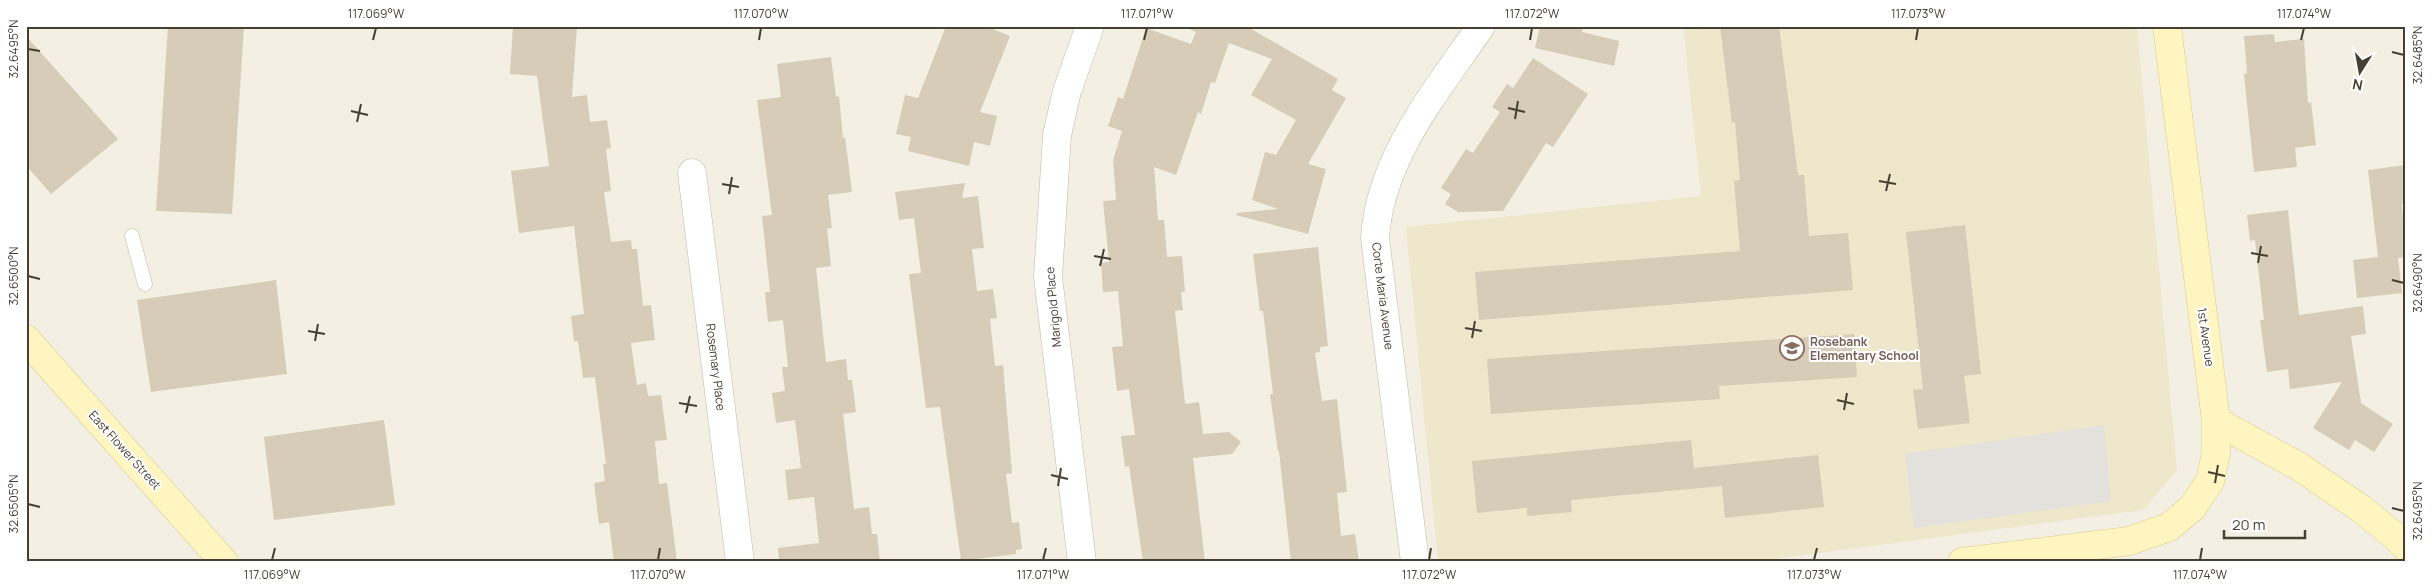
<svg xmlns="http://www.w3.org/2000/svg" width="2432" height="588" font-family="Manrope,sans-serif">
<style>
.education{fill:#eee7cb}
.parking{fill:#e3e1dc}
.building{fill:#d6ccb7}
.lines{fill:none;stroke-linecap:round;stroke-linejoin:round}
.lane-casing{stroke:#c0b8a4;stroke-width:15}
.street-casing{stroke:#c0b8a4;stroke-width:29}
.secondary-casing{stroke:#d8ca8d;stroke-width:29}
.lane{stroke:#fff;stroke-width:14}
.street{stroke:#fff;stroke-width:28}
.secondary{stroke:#fff5c1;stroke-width:28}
.ticks{fill:none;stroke:#464032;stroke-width:2}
.labels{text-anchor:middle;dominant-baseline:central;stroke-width:4;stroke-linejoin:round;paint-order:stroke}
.street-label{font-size:12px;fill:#464032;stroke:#fff}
.education-label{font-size:12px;font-weight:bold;fill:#785e54;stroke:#fff;text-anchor:start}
.neatline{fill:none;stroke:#464032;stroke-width:2}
.ticks-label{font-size:12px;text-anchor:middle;fill:#464032}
</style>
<rect width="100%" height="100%" fill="#f3f0e3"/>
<path class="education" d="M1683,26H2137L2177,470L2143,510L1751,562H1438L1406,227L1701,196Z"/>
<path class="parking" d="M2104,425L2111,501L1914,528L1905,454Z"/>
<path class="building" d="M168,26H244L232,214L156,211Z
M513,26H577L572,97L587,95L590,122L607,120L611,148L606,149L611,191L604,192L611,242L631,240L632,249H637L643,306L651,305L655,340L631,343L637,385L646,383L648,396L661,395L667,440L655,441L659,484L667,483L677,562H614L609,522L599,524L594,483L605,481L603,464H606L595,377L583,378L578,341H574L571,316L584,314L574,226L519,233L511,171L549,166L537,76L510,74Z
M946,26H985L1010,36L980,112L997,116L990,146L974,142L969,166L908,151L911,137L896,134L905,95L918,98Z
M1189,26H1246L1338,79L1332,90L1346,98L1308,164L1326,169L1308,234L1236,215L1237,213L1278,209L1252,200L1265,152L1276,155L1296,120L1251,95L1272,59L1229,43L1215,83L1211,82L1201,114L1198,112L1176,175L1154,167L1158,220H1164L1167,257L1182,256L1185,292H1181L1183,310L1175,311L1185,404L1199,402L1203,434L1229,432L1241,442L1232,454L1193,458L1205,562H1143L1129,466L1125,467L1121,436L1135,435L1129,389L1117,391L1112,347L1123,346L1118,291L1103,292L1101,263L1109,262L1103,201L1116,200L1113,160L1122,131L1108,126L1118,97L1123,99L1146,28L1191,44L1196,32L1189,29Z
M1540,26H1583L1582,32L1619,41L1614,66L1535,48Z
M1720,26H1779L1798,175H1804L1809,236L1848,233L1853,290L1479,320L1475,272L1740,251L1734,181L1740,180L1735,122L1732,123Z
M2274,34L2275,42L2304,39L2308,103L2311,102L2316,145L2295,148L2297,167L2254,172L2244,74L2247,73L2244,36Z
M26,36L118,139L51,194L26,165Z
M831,57L836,97L839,96L843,138L845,137L852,192L828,195L832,228L827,229L831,266L816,268L826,362L846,359L848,380H852L856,412L843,414L854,509L869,507L872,534H877L880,562H779L778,548L819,543L814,497L788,500L785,470L801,468L795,420L776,423L772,393L785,391L782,367H788L783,320L768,322L765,292H770L762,216L772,215L757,100L781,97L777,64Z
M1533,58L1588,94L1553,147L1546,143L1503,211L1458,212L1445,204L1451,194L1441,188L1466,149L1473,153L1500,112L1492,107L1507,84L1513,88Z
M2406,165V203L2402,204L2406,257L2398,258L2402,293L2357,298L2353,260L2378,257L2368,170Z
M965,183L962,198L978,196L984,248L972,249L977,291L993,289L997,318L990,319L995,366L1003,365L1012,473L1006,474L1012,523L1019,522L1022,549L1016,550V554L961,561L940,407L926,408L909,274L921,273L914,218L899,220L895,192Z
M2288,210L2299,315L2363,306L2366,334L2351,336L2361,403L2393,424L2374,452L2355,440L2349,450L2313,428L2342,382L2290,389L2288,369L2267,372L2260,320H2264L2255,240L2250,241L2247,215Z
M1965,225L1981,374L1964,376L1970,423L1918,429L1913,390L1923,389L1906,232Z
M1318,247L1328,346L1320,347V352L1315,353L1322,401L1337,399L1347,492L1337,493L1341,536L1355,534L1359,562H1291L1279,451L1278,452L1270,394H1273L1263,311H1260L1253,254Z
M276,280L287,374L151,392L137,300Z
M1854,334L1857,377L1719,386L1720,399L1491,414L1487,359Z
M384,420L395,505L274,520L264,437Z
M1691,440L1694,468L1818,455L1824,507L1725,518L1722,486L1571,500L1572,512L1527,516V508L1477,513L1472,461Z"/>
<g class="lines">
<defs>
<path id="lane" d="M132,236L145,284"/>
<path id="street" d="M692,173L740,562
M1082,562L1048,277L1057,135L1067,91L1090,26
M1415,562L1375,238C1380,157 1437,91 1481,26"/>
<path id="secondary" d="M2167,26L2216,421L2300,467L2360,508L2395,536L2406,547
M26,339L224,562
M1962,562L2129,541L2169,527L2192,508L2210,481L2216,453V421"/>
</defs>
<use href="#lane" class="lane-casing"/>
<use href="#street" class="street-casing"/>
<use href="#secondary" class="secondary-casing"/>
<use href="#lane" class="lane"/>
<use href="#street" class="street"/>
<use href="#secondary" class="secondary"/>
</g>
<path class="ticks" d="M373,40L376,28M759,40L761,28M1144,40L1147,28M1530,40L1532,28M1916,40L1918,28M2301,40L2304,28M28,49L40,51M2392,52L2404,55M1508,108L1525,112M351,111L368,115M1515,119L1518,101M357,122L361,104M1879,181L1896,184M722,184L739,187M1886,191L1890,174M729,194L732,177M2251,253L2268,256M1094,256L1111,259M2258,263L2261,246M1100,266L1104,249M28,276L40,279M2392,280L2404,283M1465,328L1482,331M308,331L325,334M1472,338L1475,321M315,341L318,324M1837,400L1854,404M679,403L697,406M1844,410L1847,393M686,413L690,396M2208,472L2225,476M1051,475L1068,479M2215,483L2218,465M1058,486L1061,468M28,504L40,507M2392,508L2404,511M272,560L275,548M658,560L660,548M1043,560L1046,548M1429,560L1431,548M1814,560L1817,548M2200,560L2202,548"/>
<defs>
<symbol id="school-ring" viewBox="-11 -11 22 22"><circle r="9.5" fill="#fff" stroke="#8d6e63" stroke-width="1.5"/><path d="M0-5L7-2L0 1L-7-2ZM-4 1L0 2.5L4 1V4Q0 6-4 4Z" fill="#8d6e63"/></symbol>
</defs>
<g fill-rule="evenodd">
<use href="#school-ring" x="1778" y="334" width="28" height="28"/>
</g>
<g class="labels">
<g class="street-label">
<text transform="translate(1383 296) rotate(83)">Corte Maria Avenue</text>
<text transform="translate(1053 307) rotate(-95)">Marigold Place</text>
<text transform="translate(2206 337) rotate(82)">1st Avenue</text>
<text transform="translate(716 367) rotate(83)">Rosemary Place</text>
<text transform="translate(125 450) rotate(48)">East Flower Street</text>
</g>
<g class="education-label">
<text x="1810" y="341">Rosebank<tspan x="1810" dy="14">Elementary School</tspan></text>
</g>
</g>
<rect width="2432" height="588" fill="none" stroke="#ffffff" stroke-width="55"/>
<g transform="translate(2360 72) rotate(191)" stroke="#ffffff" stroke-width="4" paint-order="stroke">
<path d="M0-4L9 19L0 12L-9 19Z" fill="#464032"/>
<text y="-8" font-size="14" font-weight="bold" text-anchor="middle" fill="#464032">N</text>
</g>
<path d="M2224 530v8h81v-8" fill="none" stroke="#464032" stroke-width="2.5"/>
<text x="2232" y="530" font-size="15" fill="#464032" stroke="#ffffff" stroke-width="4" paint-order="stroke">20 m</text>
<rect x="28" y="28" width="2376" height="532" class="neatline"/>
<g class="ticks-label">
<text x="376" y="18">117.069°W</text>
<text x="761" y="18">117.070°W</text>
<text x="1147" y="18">117.071°W</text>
<text x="1532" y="18">117.072°W</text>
<text x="1918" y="18">117.073°W</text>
<text x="2304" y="18">117.074°W</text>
<text transform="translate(14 49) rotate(-90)" y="4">32.6495°N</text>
<text transform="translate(2418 55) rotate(-90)" y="4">32.6485°N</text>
<text transform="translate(14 276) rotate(-90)" y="4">32.6500°N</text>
<text transform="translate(2418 283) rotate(-90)" y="4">32.6490°N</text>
<text transform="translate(14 504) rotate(-90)" y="4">32.6505°N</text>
<text transform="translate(2418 511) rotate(-90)" y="4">32.6495°N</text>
<text x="272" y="579">117.069°W</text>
<text x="658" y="579">117.070°W</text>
<text x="1043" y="579">117.071°W</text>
<text x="1429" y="579">117.072°W</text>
<text x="1814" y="579">117.073°W</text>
<text x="2200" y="579">117.074°W</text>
</g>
</svg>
